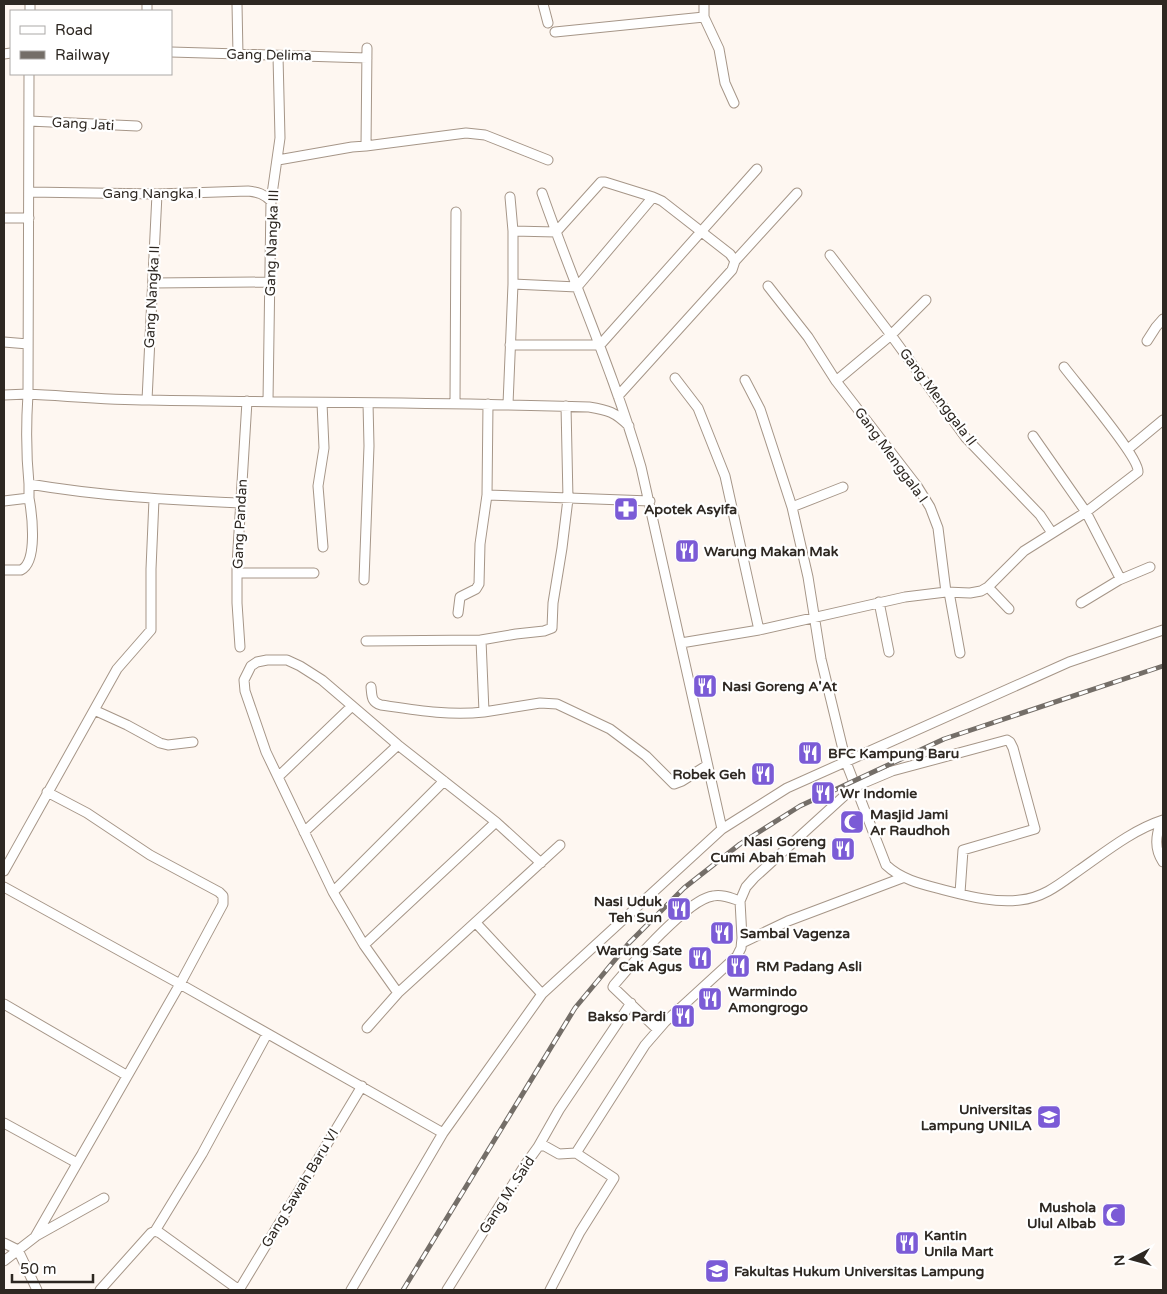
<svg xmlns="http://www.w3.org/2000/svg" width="1167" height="1294" font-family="'Varela Round',sans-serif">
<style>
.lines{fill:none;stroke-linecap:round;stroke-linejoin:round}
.minor-casing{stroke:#a69688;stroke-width:11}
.minor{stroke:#fff;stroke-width:9}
.rail-casing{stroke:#746e68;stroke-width:5}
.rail{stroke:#fff;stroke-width:3;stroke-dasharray:9;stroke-linecap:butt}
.labels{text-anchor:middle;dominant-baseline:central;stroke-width:4.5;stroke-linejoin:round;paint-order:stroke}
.street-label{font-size:14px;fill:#2e2822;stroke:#fff}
.poi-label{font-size:14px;font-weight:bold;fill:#2e2822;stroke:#fff;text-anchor:start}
</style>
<rect width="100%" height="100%" fill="#fef7f1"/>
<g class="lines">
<defs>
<path id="minor" d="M147,4V11
M237,4L238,55
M543,4L548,23
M704,4V17L719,49L725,83L734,103
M30,11V4
M555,32L704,17
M171,52L367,58
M4,54L11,53
M29,74L28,394C68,396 109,400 149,400C296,403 442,402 589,407C608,410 615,412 629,426
M29,121L137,126
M366,146L466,133L485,135L548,160
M278,160L352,147L366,146L367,48
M29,192L157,194L248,191C258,192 264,194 271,201
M542,193C574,285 614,373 641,467L722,829
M510,197L513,231
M4,218H29
M830,255L891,335L966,438L1040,515L1052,533
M735,261L797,193
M153,283L270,282
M513,284L577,287L653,197L662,201L730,254L735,261L732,270L618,396
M768,286L808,337L836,381L917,486L930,507L938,528L946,592
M1147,341L1156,327L1163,319
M4,342L28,344
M510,345H600L757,169
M675,378L698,408L725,476L759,630
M745,380L760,409L792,507L808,577L821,659L846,762L886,865C903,881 926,885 948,891C971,897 997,903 1020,900C1043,898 1060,884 1078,871C1104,853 1132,830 1163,820
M836,381L891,335L926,300
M4,395L28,394C26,425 26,454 29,484C99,496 171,500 241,503
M147,400L157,194
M268,401L271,201L280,138L278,56
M455,402L456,212
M322,403L324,448L318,486L323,547
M508,404L513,284V231L556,232L601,182H605L653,197
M566,406L568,499L562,548L553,603L552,628L544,631L516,634L481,640L484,712L540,703L557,704L610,729L646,756L674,784L682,781L706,766
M1033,436L1086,512L1119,576V580L1081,603
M1128,449L1163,420
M487,495L488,404
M4,501L29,498V484
M792,507L843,487
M4,570H21C38,562 32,514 29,498
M237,573H314
M364,580L369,446L368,403
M1119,580L1150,567
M988,587L1009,609
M949,592L960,653
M879,602L889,652
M458,613L460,597L476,589L479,584L480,544L487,495L650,501
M366,641L481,640
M681,643L759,630L905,597L946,592L970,593L981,591L988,587L1024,551L1086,512L1138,472C1140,458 1076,383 1064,367
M240,647L237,603V565L247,401
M371,687C372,696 371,702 381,705C415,710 449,716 484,712
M94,710L127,725L160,743L168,745L193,742
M278,777L352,706
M1161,821C1156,836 1154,848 1163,862
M304,832L398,745
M4,871L117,669L151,630V569L154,499
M4,887L180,984L223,904V896L219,892L150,855L87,813L47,792
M333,892L444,781
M476,923L542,994
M742,943L788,921L902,878
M364,945L496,822
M398,993L364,945L333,892L266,752L245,691L244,680L251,666L257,662L267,660H287L300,666L322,680L398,745L496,822L541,863
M4,1004L126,1075
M367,1028L398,993L560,845
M658,1030L613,987L614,985C631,965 688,899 713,896C722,894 731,898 740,901
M4,1123L77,1163
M538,1147L559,1110L631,1003
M576,1153L645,1045L665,1022L737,956L741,948L742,938L740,901L746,887L754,878L854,787L892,771L1007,740L1010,742L1013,748L1035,829L963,850L960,893
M155,1231L202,1154L267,1034
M36,1236L104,1198
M4,1243L18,1250L37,1290
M4,1261L35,1237L180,984L443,1133
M100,1290L151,1233L155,1231L160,1233L239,1290
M239,1290L362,1086
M351,1290L443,1133L542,994L722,829L787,788L1069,662L1163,630
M447,1290L525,1165L538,1147L543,1145L559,1154L576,1153L614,1178L580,1232L550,1290"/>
</defs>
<use href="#minor" class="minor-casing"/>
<use href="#minor" class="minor"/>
<defs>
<path id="rail" d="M403,1290L575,1008L629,943L684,888L740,844L800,806L944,739L1163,666"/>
</defs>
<use href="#rail" class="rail-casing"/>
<use href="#rail" class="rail"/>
</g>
<defs>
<symbol id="pharmacy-square" viewBox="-11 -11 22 22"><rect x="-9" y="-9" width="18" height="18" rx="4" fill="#7b5bd6" stroke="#fff"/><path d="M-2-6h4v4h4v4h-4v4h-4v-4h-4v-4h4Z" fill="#fff"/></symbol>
<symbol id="restaurant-square" viewBox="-11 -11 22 22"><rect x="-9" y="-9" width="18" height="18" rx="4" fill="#7b5bd6" stroke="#fff"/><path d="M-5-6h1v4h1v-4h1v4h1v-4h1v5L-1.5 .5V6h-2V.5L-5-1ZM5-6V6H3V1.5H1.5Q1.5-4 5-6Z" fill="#fff"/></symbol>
<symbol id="mosque-square" viewBox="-11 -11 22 22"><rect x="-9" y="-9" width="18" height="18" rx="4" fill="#7b5bd6" stroke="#fff"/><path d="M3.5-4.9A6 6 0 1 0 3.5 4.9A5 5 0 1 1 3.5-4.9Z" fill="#fff"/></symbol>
<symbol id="university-square" viewBox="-11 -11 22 22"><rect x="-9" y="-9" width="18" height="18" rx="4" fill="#7b5bd6" stroke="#fff"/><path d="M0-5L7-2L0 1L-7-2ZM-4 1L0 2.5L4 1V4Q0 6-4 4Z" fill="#fff"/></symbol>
</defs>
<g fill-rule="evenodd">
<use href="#pharmacy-square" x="612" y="495" width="28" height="28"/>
<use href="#restaurant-square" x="673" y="537" width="28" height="28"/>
<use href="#restaurant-square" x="691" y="672" width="28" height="28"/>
<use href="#restaurant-square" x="796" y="739" width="28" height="28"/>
<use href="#restaurant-square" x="749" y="760" width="28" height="28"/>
<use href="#restaurant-square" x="809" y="779" width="28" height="28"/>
<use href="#mosque-square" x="838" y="808" width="28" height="28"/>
<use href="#restaurant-square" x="829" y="835" width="28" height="28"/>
<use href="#restaurant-square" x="665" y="895" width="28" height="28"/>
<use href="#restaurant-square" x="708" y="919" width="28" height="28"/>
<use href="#restaurant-square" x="686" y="944" width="28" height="28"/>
<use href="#restaurant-square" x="724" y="952" width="28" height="28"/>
<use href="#restaurant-square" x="696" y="985" width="28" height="28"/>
<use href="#restaurant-square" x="669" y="1002" width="28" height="28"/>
<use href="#university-square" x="1035" y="1103" width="28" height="28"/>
<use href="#mosque-square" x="1100" y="1201" width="28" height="28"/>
<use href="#restaurant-square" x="893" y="1229" width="28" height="28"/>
<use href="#university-square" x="703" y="1257" width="28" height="28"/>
</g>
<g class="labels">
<g class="street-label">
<text transform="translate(269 55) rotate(1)">Gang Delima</text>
<text transform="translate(83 124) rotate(3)">Gang Jati</text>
<text x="152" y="193">Gang Nangka I</text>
<text transform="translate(272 243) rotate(-88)">Gang Nangka III</text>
<text transform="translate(152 297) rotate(-87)">Gang Nangka II</text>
<text transform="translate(938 397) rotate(53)">Gang Menggala II</text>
<text transform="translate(891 455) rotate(54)">Gang Menggala I</text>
<text transform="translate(240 524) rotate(-87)">Gang Pandan</text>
<text transform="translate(300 1188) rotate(-59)">Gang Sawah Baru VI</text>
<text transform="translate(507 1195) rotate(-57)">Gang M. Said</text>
</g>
<g class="poi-label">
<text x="644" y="509">Apotek Asyifa</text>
<text x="704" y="551">Warung Makan Mak</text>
<text x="722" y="686">Nasi Goreng A'At</text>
<text x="828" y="753">BFC Kampung Baru</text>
<text x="746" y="774" text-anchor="end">Robek Geh</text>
<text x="840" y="793">Wr Indomie</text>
<text x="870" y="814">Masjid Jami<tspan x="870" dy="16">Ar Raudhoh</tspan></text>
<text x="826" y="841" text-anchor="end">Nasi Goreng<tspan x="826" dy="16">Cumi Abah Emah</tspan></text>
<text x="662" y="901" text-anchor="end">Nasi Uduk<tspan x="662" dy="16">Teh Sun</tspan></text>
<text x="740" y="933">Sambal Vagenza</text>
<text x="682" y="950" text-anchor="end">Warung Sate<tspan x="682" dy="16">Cak Agus</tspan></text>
<text x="756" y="966">RM Padang Asli</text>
<text x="728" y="991">Warmindo<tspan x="728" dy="16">Amongrogo</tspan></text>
<text x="666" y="1016" text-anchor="end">Bakso Pardi</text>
<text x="1032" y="1109" text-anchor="end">Universitas<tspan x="1032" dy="16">Lampung UNILA</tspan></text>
<text x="1096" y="1207" text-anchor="end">Mushola<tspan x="1096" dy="16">Ulul Albab</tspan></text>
<text x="924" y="1235">Kantin<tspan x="924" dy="16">Unila Mart</tspan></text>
<text x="734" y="1271">Fakultas Hukum Universitas Lampung</text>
</g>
</g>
<rect width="1167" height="1294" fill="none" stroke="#2e2822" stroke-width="10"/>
<rect x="10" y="10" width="162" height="65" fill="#ffffff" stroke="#aba9a7"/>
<rect x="20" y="26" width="25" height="8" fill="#ffffff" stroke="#aba9a7"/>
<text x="55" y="35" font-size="15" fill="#2e2822">Road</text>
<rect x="20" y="51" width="25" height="8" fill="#746e68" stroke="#aba9a7"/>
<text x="55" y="60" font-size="15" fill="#2e2822">Railway</text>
<g transform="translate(1132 1259) rotate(264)" stroke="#ffffff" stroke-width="4" paint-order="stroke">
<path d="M0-4L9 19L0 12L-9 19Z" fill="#2e2822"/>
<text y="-8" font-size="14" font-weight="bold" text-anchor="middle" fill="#2e2822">N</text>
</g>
<path d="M12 1274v8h81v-8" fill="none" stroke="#2e2822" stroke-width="2.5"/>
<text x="20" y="1274" font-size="15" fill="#2e2822" stroke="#ffffff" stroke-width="4" paint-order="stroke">50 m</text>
</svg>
